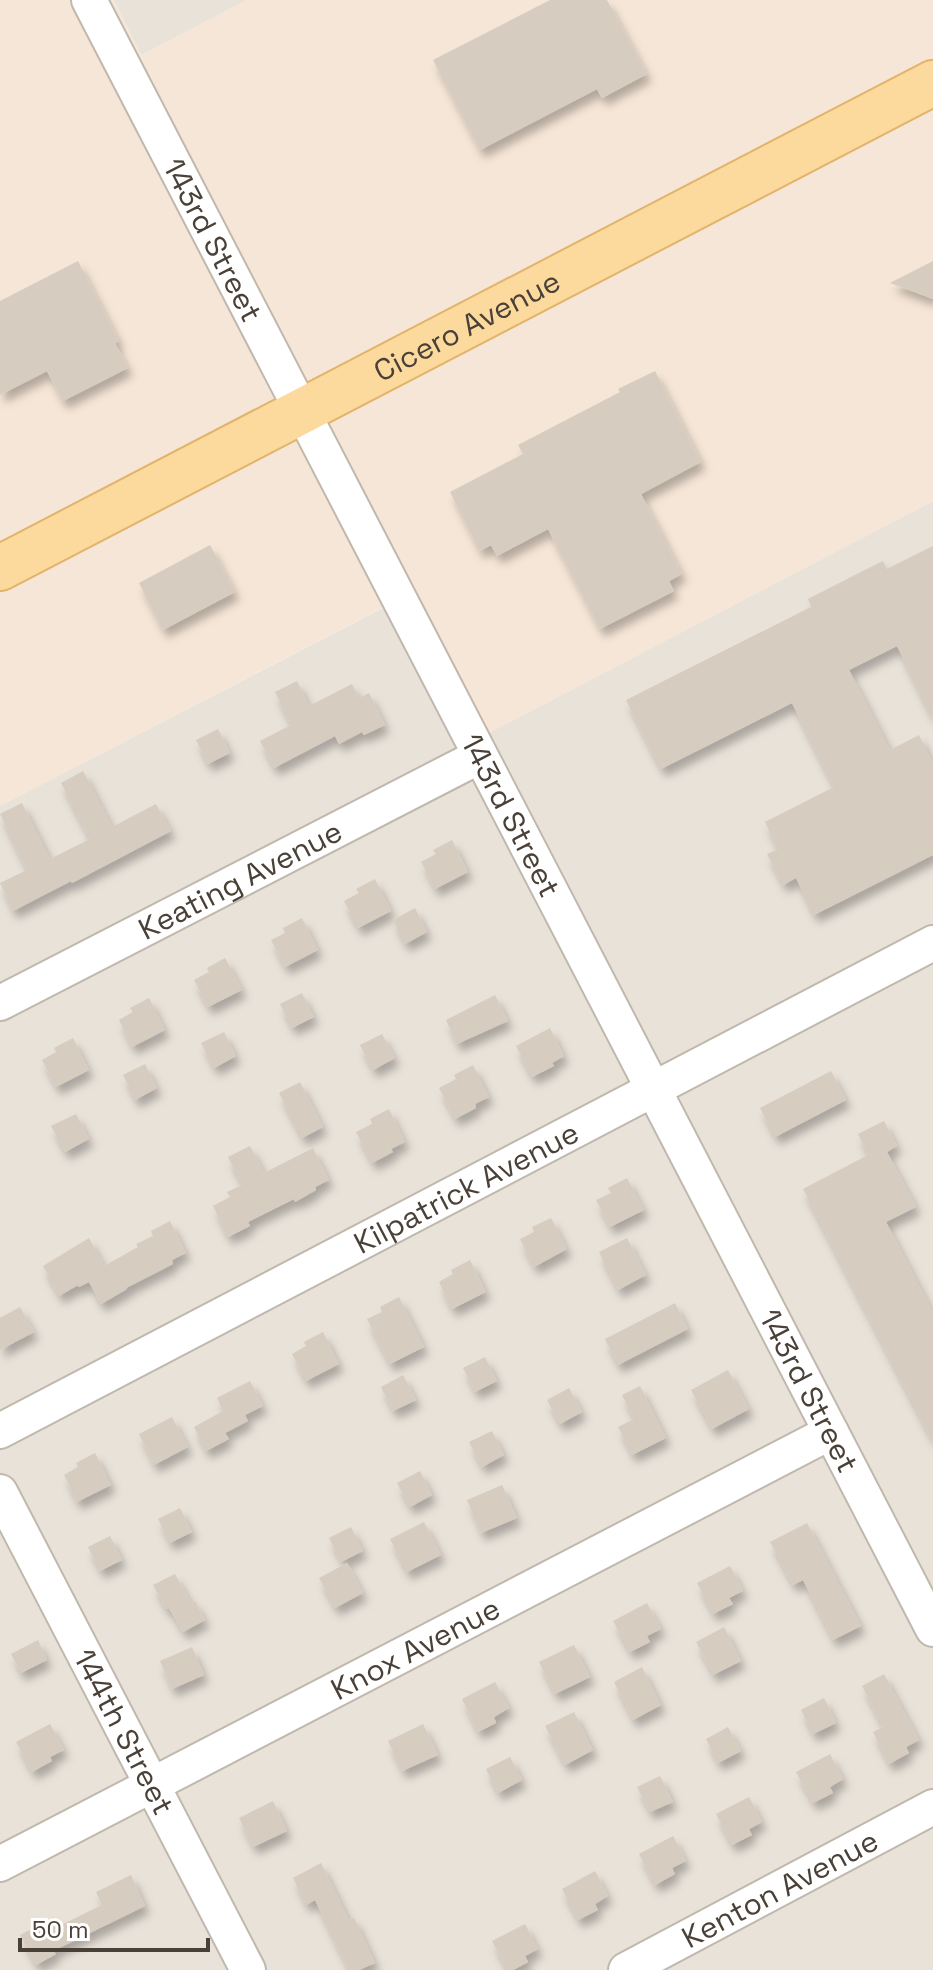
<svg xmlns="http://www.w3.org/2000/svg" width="933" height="1970" font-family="'Space Grotesk',sans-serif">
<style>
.residential{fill:#e9e2d9}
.commercial{fill:#f6e6d7}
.building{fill:#d6ccc0;filter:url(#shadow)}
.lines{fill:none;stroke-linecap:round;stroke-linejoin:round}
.minor-casing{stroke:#c0b8ad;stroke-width:38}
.major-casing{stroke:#e2b46b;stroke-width:48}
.minor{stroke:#fff;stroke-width:34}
.major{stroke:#fcd99c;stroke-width:44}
.labels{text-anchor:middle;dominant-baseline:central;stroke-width:7;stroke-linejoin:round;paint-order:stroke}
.street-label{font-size:30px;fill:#494138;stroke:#fff}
</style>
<defs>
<filter id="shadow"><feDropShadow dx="4.5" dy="8" stdDeviation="4" flood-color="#0004"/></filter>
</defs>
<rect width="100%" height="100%" fill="#f5f1eb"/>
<path class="residential" d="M114,0H247L141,55Z
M933,501V1970H0V806L385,607L458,749Z"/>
<path class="commercial" d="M0,0H114L141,55L247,0H933V501L458,749L384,607L0,806Z"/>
<path class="building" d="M550,0H607L647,74L602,98L597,89L480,150L433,60Z
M78,261L119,341L115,343L128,368L63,401L47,371L0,395V301Z
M933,261V299L890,283Z
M655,371L701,462L641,494L682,574L669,581L674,591L600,629L548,529L497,556L491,545L480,551L450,492L523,454L518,445L620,392L618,389Z
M210,545L235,592L163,630L139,583Z
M933,546V719L897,646L849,670L890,750L919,735L933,763V855L814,915L796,878L783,885L767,854L778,849L765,822L834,787L792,703L661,769L626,700L811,607L808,599L853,576L883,561L887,569Z
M297,681L309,706L352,684L359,698L369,693L385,725L364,735L362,732L339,744L335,736L274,768L260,741L291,725L275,692Z
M218,729L230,753L208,764L196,740Z
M83,771L112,827L156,804L171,831L72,883L71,881L13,911L0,883L27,870L0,814L22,803L50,859L90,839L61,783Z
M452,840L468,872L435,889L421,862L436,854L433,850Z
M375,879L391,911L358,928L344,901L359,893L356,889Z
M415,908L427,932L405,944L393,920Z
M302,918L318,950L285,967L271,940L285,933L283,928Z
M225,958L242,990L208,1007L194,980L209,972L207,968Z
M302,993L314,1017L292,1028L280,1004Z
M495,995L508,1021L457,1044L446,1020Z
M149,998L165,1030L132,1047L119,1020L133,1012L130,1008Z
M550,1028L564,1056L552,1063L554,1066L532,1077L516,1046Z
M224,1032L236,1056L214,1068L201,1043Z
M382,1034L395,1058L373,1070L360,1045Z
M73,1038L89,1070L56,1087L42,1060L56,1052L54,1048Z
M145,1064L157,1088L135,1100L123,1075Z
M473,1065L489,1097L475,1104L476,1108L455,1119L439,1088L456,1079L454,1075Z
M831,1071L846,1100L775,1137L760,1108Z
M300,1082L323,1127L302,1138L279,1093Z
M389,1109L405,1142L391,1149L393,1152L372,1163L356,1132L372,1124L370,1119Z
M76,1114L89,1139L65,1152L51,1126Z
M884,1121L897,1146L887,1152L916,1207L886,1222L933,1313V1442L803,1189L868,1155L858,1134Z
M250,1146L264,1173L313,1148L329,1180L315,1187L316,1190L295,1202L294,1199L248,1222L250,1226L228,1237L213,1206L230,1197L227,1192L242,1185L228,1157Z
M627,1178L644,1210L610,1227L596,1200L611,1193L608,1188Z
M551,1218L567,1249L534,1267L520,1239L534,1232L532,1227Z
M170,1221L186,1253L172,1260L173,1264L126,1288L127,1289L101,1304L89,1282L79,1287L78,1285L59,1296L43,1266L89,1238L104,1266L138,1247L136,1244L153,1236L151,1231Z
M627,1238L646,1275L618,1290L599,1252Z
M470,1260L486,1292L452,1309L439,1282L453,1274L451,1270Z
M399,1297L424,1347L390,1364L367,1319L382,1312L380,1307Z
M675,1303L688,1329L618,1365L605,1339Z
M20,1307L34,1332L0,1350V1318Z
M323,1332L339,1364L306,1381L292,1354L306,1346L304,1342Z
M485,1357L497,1381L475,1392L463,1368Z
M728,1370L749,1409L712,1429L691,1390Z
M403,1375L416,1400L393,1411L381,1387Z
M250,1381L263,1406L245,1415L248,1421L225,1433L229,1439L206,1451L194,1427L223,1411L217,1398Z
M640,1386L666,1438L632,1455L618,1427L634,1419L622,1395Z
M569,1388L582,1412L560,1424L547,1400Z
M172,1417L188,1447L154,1465L139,1434Z
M492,1431L504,1455L482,1467L469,1442Z
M95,1453L111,1485L77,1502L64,1475L78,1467L76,1463Z
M420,1471L432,1495L410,1507L397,1483Z
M502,1485L517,1518L481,1533L467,1500Z
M180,1508L192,1532L170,1543L158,1519Z
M424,1522L441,1555L407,1572L390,1539Z
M807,1523L861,1626L833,1640L803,1580L793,1585L770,1542Z
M351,1527L363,1551L341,1562L329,1538Z
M110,1536L122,1560L100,1571L88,1547Z
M347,1563L363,1593L335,1608L319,1578Z
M730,1566L743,1591L729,1598L733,1604L713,1614L697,1583Z
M175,1574L191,1603L195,1601L205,1620L183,1632L169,1608L166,1609L153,1585Z
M647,1603L661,1629L647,1636L650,1642L630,1652L613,1621Z
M724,1627L741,1661L713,1675L696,1642Z
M38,1640L47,1660L21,1673L11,1654Z
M574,1645L590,1677L555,1694L539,1662Z
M192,1647L204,1675L172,1689L160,1661Z
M642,1667L661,1705L633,1720L614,1682Z
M884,1674L919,1740L906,1747L909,1753L889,1764L873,1732L883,1727L862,1686Z
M495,1682L509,1708L494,1717L496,1723L478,1732L462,1699Z
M824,1698L836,1723L813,1734L801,1710Z
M574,1712L593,1750L565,1765L545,1726Z
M50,1724L64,1750L50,1757L52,1761L32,1772L16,1742Z
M423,1724L438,1755L402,1771L388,1741Z
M728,1727L741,1751L718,1763L706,1739Z
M830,1754L843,1779L830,1787L833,1793L813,1803L796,1772Z
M510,1757L522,1780L498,1793L486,1769Z
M660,1776L673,1802L650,1812L637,1787Z
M749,1797L762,1822L749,1829L752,1835L732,1845L716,1814Z
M273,1801L287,1831L253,1847L239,1818Z
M673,1836L686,1861L672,1868L675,1874L655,1885L639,1854Z
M321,1863L349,1920L354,1918L375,1963L359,1970H349L315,1900L306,1905L293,1878Z
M595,1871L608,1896L595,1904L598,1910L578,1920L562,1889Z
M131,1875L145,1906L53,1951L56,1954L36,1965L20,1935L54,1917L59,1926L102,1905L96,1892Z
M525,1924L538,1949L525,1956L528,1962L513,1970H507L492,1941Z"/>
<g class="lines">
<defs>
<g id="minor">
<path id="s1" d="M89,0L933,1629"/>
<path id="s2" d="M0,1003L480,756"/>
<path id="s3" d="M0,1431L933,943"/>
<path id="s4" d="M0,1492L248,1970"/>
<path id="s5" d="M0,1864L831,1432"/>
<path id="s6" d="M626,1970L933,1807"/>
</g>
<g id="major">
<path id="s7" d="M0,568L933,83"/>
</g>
</defs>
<use href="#minor" class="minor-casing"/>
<use href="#major" class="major-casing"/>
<use href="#minor" class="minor"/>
<use href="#major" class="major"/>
</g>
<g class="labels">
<g class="street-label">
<text stroke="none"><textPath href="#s1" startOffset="270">143rd Street</textPath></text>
<text stroke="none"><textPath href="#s7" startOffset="526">Cicero Avenue</textPath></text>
<text stroke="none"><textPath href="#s1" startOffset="918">143rd Street</textPath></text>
<text stroke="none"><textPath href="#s2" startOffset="270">Keating Avenue</textPath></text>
<text stroke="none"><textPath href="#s3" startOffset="526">Kilpatrick Avenue</textPath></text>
<text stroke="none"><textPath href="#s1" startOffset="1566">143rd Street</textPath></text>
<text stroke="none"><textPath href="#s5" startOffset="468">Knox Avenue</textPath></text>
<text stroke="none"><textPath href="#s4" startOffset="270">144th Street</textPath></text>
<text stroke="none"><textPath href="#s6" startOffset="174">Kenton Avenue</textPath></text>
</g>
</g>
<path d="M20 1938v12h188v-12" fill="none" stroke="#494138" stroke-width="4"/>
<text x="32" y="1938" font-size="24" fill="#494138" stroke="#ffffff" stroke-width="6" paint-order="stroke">50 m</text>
</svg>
